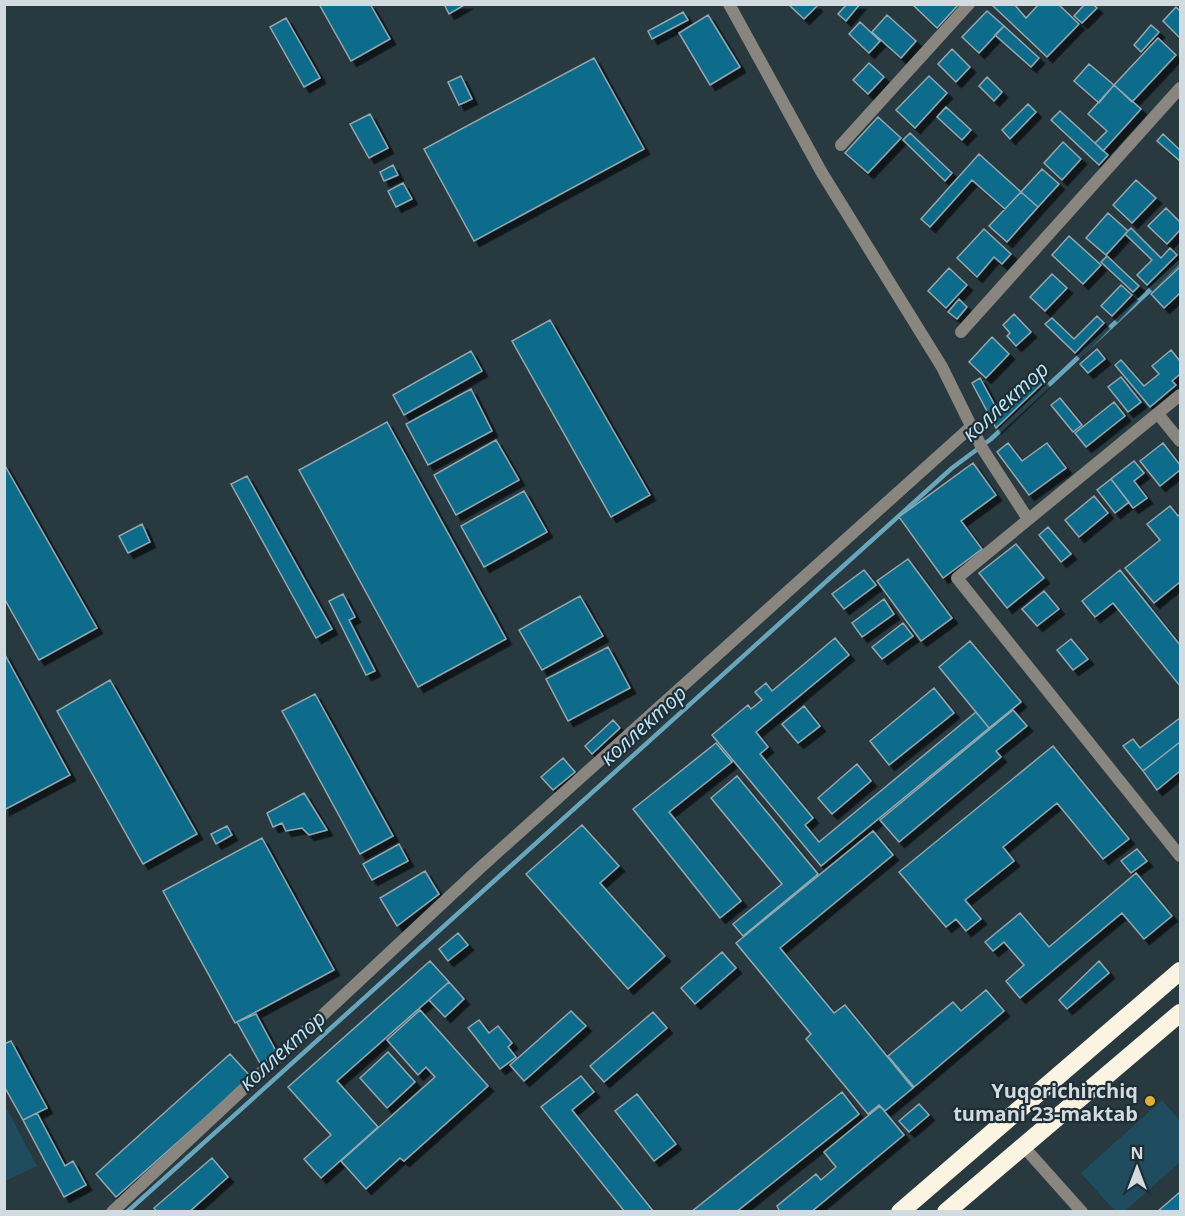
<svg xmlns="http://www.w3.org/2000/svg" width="1185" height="1216" font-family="'Open Sans',sans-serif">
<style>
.green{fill:#1f4d5f}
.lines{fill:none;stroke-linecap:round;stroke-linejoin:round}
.stream{stroke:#68a6be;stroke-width:4.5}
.building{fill:#096c8b;stroke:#94a7af;stroke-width:1.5;filter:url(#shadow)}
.street{stroke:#89857f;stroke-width:12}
.highway{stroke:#fcf4e3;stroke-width:18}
.poi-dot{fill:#e0b034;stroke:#1f2e35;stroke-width:2}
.labels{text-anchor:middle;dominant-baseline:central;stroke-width:4.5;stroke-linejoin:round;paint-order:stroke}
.poi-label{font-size:20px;font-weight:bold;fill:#d2dce0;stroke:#1f2e35;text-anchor:end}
.water-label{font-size:21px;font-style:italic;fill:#bee7f9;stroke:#1f2e35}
</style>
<defs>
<filter id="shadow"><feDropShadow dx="5.5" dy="5.5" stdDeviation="0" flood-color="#0009"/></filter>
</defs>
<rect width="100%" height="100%" fill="#293940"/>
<path class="green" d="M1162,1100L1180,1121V1162L1125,1211H1115L1081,1173Z
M5,1106L37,1166L5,1181H4Z"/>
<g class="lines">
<path class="stream" d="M127,1212L952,468L991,439L1180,262"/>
</g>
<path class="building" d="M319,4H370L390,39L351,61Z
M444,4H466L449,14Z
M788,4H815L817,6L804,19Z
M847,4H860L846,21L838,14Z
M912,4H959L937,28Z
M1014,4L1026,18L1039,4H1058L1079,24L1047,57L992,5Z
M1085,4H1093L1097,8L1082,23L1074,16Z
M1176,7L1180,11V38L1163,21Z
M987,11L1004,26L979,53L962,37Z
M683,12L688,20L652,39L648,31Z
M708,15L740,67L710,85L679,33Z
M887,15L916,41L901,58L872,32Z
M286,18L320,78L304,87L270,27Z
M860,22L880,41L869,53L849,34Z
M1151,25L1159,32L1141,52L1134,45Z
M1004,26L1039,58L1031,67L995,35Z
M1158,38L1176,55L1132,102L1114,85Z
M952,49L970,67L956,82L938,64Z
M594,58L644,149L474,241L424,149Z
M869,63L884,77L868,94L853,80Z
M1089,64L1114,85L1099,103L1074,81Z
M461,76L472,99L459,105L448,82Z
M929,76L947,93L915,128L896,110Z
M987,77L1002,92L994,101L979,86Z
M1114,85L1141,109L1103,151L1095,143L1107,131L1088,114Z
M1028,104L1036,112L1010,139L1002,130Z
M946,107L971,130L962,140L937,117Z
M1060,111L1108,155L1099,165L1051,120Z
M370,114L388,148L369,158L350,124Z
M878,117L901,138L868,173L845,153Z
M910,133L952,173L945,181L903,140Z
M1163,134L1180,150V161L1157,141Z
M1063,142L1081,159L1062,180L1044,163Z
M979,154L1021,192L1005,209L972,180L930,227L921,219Z
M393,165L398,175L384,181L380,172Z
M1042,169L1059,184L1038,207L1021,192Z
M1136,180L1156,198L1132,223L1113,205Z
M403,183L412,199L396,207L388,191Z
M1021,192L1038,207L1007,242L989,226Z
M1166,208L1180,222V230L1167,244L1148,226Z
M1108,213L1128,231L1106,255L1086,238Z
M1131,228L1161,258L1170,248L1177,255L1147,285L1137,275L1152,260L1125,234Z
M984,229L1011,254L1002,264L994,257L977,277L957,258Z
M1069,236L1101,265L1083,284L1052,255Z
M1107,256L1139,286L1133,292L1101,262Z
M1180,267V293L1164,308L1151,294Z
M949,268L967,285L946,308L928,291Z
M1052,274L1067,288L1045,311L1030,297Z
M1121,285L1132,295L1112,316L1101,306Z
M959,299L967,307L957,319L948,312Z
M1014,314L1031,332L1016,346L1007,336L1010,333L1003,325Z
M1097,316L1104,323L1075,353L1045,324L1052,318L1074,339Z
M550,320L650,495L611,517L512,341Z
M992,337L1009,354L986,378L969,362Z
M1097,349L1105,359L1088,373L1080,364Z
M1171,350L1180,361V374L1172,381L1176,385L1150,407L1115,365L1121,360L1144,386L1159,374L1152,366Z
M471,351L482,371L404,415L393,395Z
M1038,375L1044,382L996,428L972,383L980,378L999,413Z
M1121,377L1141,402L1128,412L1108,387Z
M471,389L492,431L428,465L406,424Z
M1060,398L1082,425L1073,432L1051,405Z
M1114,402L1125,416L1086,447L1075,433Z
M387,422L506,639L418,687L299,470Z
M496,440L519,480L456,515L434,475Z
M1008,443L1022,461L1047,443L1066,468L1029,495L997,452Z
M1163,443L1180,465V470L1160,486L1140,461Z
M1134,461L1144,473L1134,481L1147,498L1133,508L1111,479Z
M973,463L996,495L961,521L982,549L943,578L899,517Z
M4,464L97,628L39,660L4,598Z
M247,476L332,629L316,638L231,484Z
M1111,479L1129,502L1115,513L1097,490Z
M524,491L547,532L484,567L461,526Z
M1094,496L1108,513L1079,537L1065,520Z
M1170,506L1178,516L1180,514V582L1154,603L1125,568L1160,540L1147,524Z
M142,524L150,542L128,553L119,536Z
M1048,527L1071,554L1061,562L1039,535Z
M1016,544L1044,578L1007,608L979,573Z
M908,559L952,618L921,641L877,581Z
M864,570L876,585L844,609L832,594Z
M1120,570L1180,645V686L1113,603L1095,617L1082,601Z
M1044,591L1059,609L1037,626L1022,609Z
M343,594L355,617L349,620L375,671L366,675L329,601Z
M580,596L603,636L542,670L519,630Z
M884,599L894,614L862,637L852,623Z
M903,623L913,636L882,659L872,647Z
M835,638L849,655L756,732L768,747L760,754L813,818L805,825L819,842L976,712L989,728L821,866L712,735L748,705L751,709L762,700L755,692L766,683L772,691Z
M1071,639L1088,659L1073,670L1057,650Z
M970,641L1021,702L989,728L939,667Z
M608,647L630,688L568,721L546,679Z
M4,653L70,775L4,810Z
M110,680L197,834L143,864L57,711Z
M934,688L954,713L889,765L870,741Z
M315,694L393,836L360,854L282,711Z
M804,706L820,726L798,743L782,724Z
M1013,710L1027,726L996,751L1001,757L899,842L880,820Z
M1180,718V742L1143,771L1123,746L1133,739L1140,748Z
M613,720L620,728L592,754L585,746Z
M1180,742V771L1157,790L1143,771Z
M716,743L732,762L669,812L741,901L720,918L633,809Z
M1053,746L1129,839L1103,859L1057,803L1003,847L1014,861L965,900L981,919L966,931L956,919L946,927L899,872Z
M563,758L575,772L553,790L541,777Z
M857,764L871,781L832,814L818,798Z
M737,776L818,874L743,936L733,924L782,884L711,798Z
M304,793L327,830L309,835L302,828L286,831L282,823L273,827L267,813Z
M582,825L619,866L600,883L665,956L628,989L526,874Z
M227,826L232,835L216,844L211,834Z
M873,831L893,855L780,948L834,1013L845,1005L913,1088L885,1111L879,1105L868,1114L806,1039L811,1034L736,943Z
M262,838L334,970L235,1023L163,891Z
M399,844L408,861L372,880L363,864Z
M1137,849L1147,861L1131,873L1121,861Z
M425,871L439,894L397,926L380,898Z
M1136,873L1172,916L1144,939L1122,913L1020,998L1006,981L1024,965L1004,942L993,951L985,942L1020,913L1049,947Z
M458,933L468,945L448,961L439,949Z
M722,952L736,968L695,1004L681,988Z
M430,961L449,982L337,1081L378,1127L321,1178L304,1159L331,1135L288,1087Z
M1099,961L1109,973L1067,1009L1059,1000Z
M449,982L464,999L445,1017L429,1000Z
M986,990L1004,1011L914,1087L888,1056L953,1002L961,1011Z
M420,1010L488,1086L404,1161L400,1158L366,1189L341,1161L435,1077L426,1067L418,1075L387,1040Z
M571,1011L586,1026L524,1081L510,1065Z
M653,1012L667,1028L604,1082L590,1066Z
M256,1014L277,1053L261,1065L237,1022Z
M479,1020L489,1033L498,1026L512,1043L508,1047L516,1057L500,1069L468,1028Z
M11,1041L47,1108L23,1120L4,1086V1044Z
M388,1052L415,1082L387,1108L360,1078Z
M230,1054L251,1077L116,1197L96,1174Z
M581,1076L594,1092L572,1110L654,1212H625L541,1107Z
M842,1092L859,1114L736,1212H691Z
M637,1094L676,1144L654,1161L615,1111Z
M919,1104L929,1115L909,1132L899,1121Z
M880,1106L904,1135L811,1212H780L777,1206L816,1174L821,1180L836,1167L824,1152Z
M37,1113L65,1166L73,1161L86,1185L64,1197L23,1120Z
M212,1158L228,1177L189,1212H157L154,1208Z
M1180,1192V1212H1157Z"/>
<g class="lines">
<path class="street" d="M729,4L822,173L942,367L982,448L1028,519
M841,145L969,4
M961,332L1180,88
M1180,395L957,578L1180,856
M1158,414L1180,441
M1023,1146L1082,1212
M112,1212L480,868L972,426"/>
<path class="highway" d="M900,1212L1180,971
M946,1212L1180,1013"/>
</g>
<circle class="poi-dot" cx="1150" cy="1101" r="6"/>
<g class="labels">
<g class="poi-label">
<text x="1138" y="1090">Yuqorichirchiq<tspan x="1138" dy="23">tumani 23-maktab</tspan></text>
</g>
<g class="water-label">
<text transform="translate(1005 401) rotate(-42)">коллектор</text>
<text transform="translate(643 725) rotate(-42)">коллектор</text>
<text transform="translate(282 1050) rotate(-42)">коллектор</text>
</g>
</g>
<rect width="1185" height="1216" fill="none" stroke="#d2dce0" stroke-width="12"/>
<g transform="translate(1137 1168)" stroke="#1f2e35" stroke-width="4.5" paint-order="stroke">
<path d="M0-4.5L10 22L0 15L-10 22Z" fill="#d2dce0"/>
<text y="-9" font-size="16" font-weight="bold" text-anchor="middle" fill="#d2dce0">N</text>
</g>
</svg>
